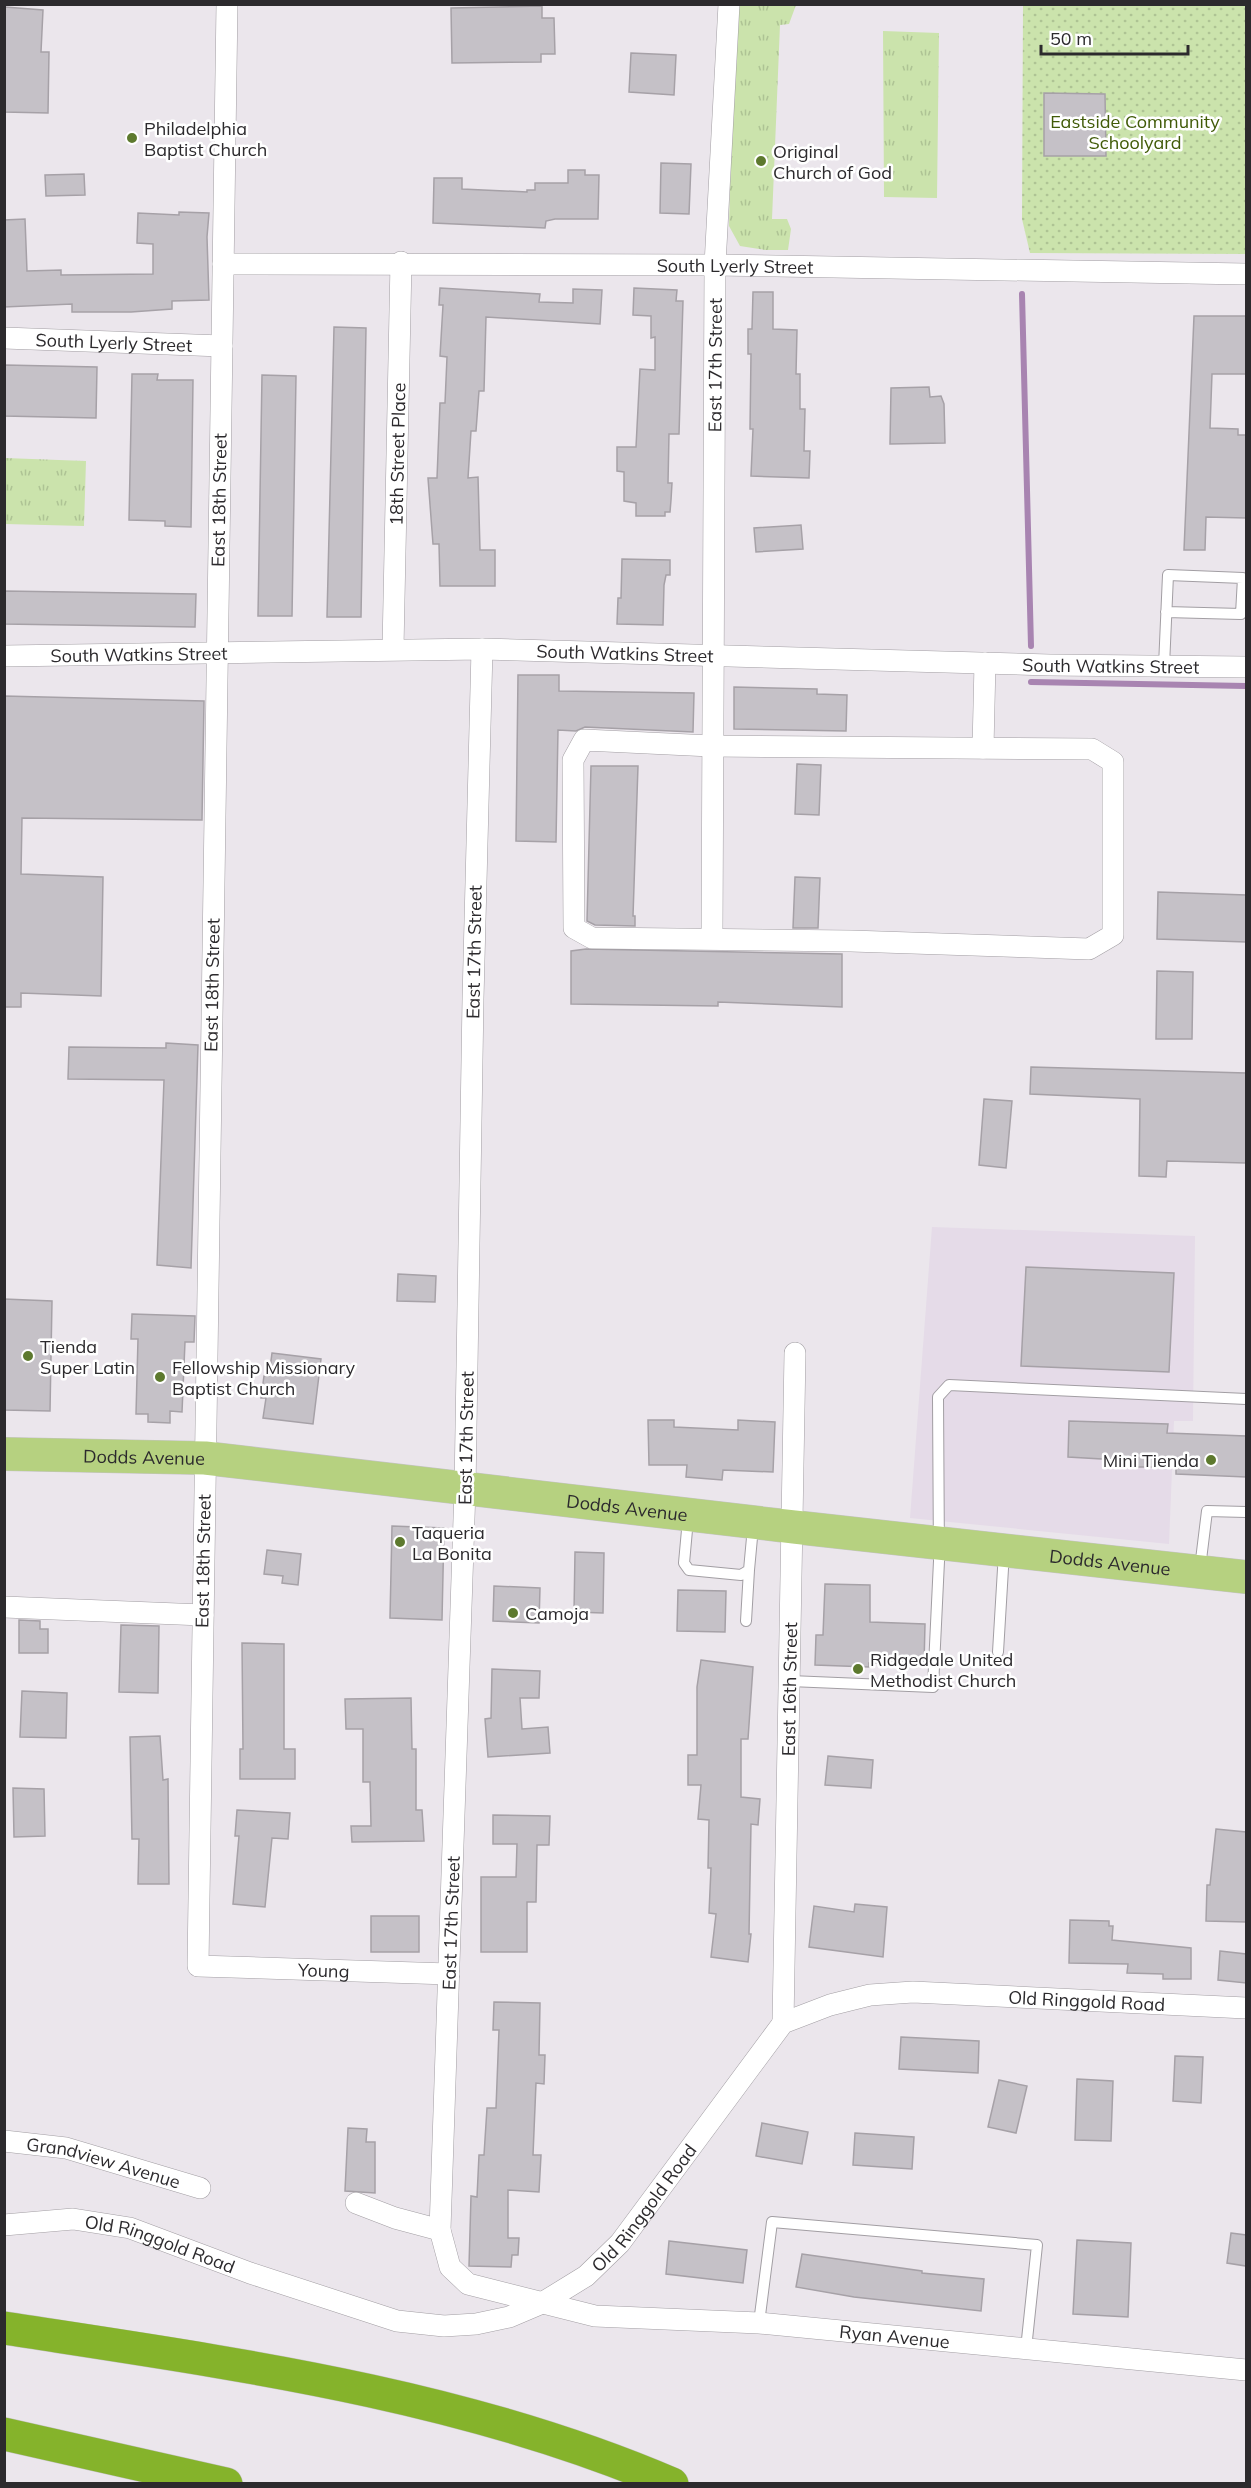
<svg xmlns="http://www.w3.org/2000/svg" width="1251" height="2488" font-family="Mulish,sans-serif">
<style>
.built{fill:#e5dbe8}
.grass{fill:url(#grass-tufts)}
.park{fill:url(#park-dots)}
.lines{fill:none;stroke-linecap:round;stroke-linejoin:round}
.stream{stroke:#a884b1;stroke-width:6}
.building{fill:#c5c1c7;stroke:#a6a1a7;stroke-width:1.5}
.lane-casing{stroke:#a29ea3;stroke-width:12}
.street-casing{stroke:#a29ea3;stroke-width:22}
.primary-casing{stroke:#c4c3c4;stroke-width:34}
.highway-casing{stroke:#c4c3c4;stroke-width:34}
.lane{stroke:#fff;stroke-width:10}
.street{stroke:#fff;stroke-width:21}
.primary{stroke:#b6d180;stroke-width:33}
.highway{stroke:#85b32b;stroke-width:33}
.poi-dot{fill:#5d792e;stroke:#fff;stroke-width:2}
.labels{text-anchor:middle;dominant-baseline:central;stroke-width:5;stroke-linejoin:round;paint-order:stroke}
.park-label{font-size:18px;fill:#415b08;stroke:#fff}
.poi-label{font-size:18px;fill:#2c2a2d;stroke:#fff;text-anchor:start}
.street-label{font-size:18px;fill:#2c2a2d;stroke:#fff}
</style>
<defs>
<pattern id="grass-tufts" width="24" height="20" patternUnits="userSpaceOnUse" patternTransform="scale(1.5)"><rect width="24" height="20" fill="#cbe3ac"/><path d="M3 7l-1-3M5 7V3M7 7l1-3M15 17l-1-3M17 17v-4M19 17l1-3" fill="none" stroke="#aec394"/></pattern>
<pattern id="park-dots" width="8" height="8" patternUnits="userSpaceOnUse" patternTransform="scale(1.5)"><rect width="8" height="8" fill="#cbe3ac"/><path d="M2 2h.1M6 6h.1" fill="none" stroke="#aec394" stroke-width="1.8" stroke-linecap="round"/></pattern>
</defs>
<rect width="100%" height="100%" fill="#ebe6ec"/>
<path class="built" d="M932,1227L1195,1236L1193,1421H1174L1169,1544L910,1518Z"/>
<path class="grass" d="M735,5H796L789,24L780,25L772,219H787L791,229L788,250H765L740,246L729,226Z
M883,31L939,33L937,198L884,197Z
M5,458L86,461L84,526L5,524Z"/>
<path class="park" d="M1023,5H1246V254L1030,253L1022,219Z"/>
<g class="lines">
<path class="stream" d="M1022,294L1031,646
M1031,682L1246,686"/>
</g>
<path class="building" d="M542,6V18H554L555,54H541V62L452,63L451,8Z
M5,7L43,10L41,52H49L48,113L4,112Z
M631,53L676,55L674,95L629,92Z
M1044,93L1105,94L1106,156H1044Z
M661,163L691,164L689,214L660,213Z
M568,170H585V175H599L598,219H555L546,221L545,228L433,223L434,178H462V189L527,192V190H535V183H568Z
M84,174L85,195L46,196L45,175Z
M179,212L209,213L207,237L209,300L172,301V309L131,312H72V304L4,307V220L25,219L27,271L61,270V275L153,274V244L137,243L138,213L179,215Z
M440,288L540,294L539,302L573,303V289L602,290L600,324L486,317L484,391H479L476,431H471L468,478L478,477L480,550H495V586H440L439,544H433L428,478H437L440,403H445L447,357L440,356L443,305H439Z
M634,288L677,290L676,301H683L679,434H669L668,483H672L671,500L670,512H665V516H636V503L624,501V472L617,471V447H636L640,369L655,370V337L651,338V316L633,315Z
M753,292H773V329L797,330L796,374H800V409H805L804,451H810L809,478L751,476L753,429H750L751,354H748V329H752Z
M1194,316H1246V374H1212L1210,428L1238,429V435H1246V518L1206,517L1205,550H1184Z
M334,327L366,328L361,617H327Z
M5,365L97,367L96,418L4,416Z
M132,374H158L157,380H193L191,527L165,526V521L129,520Z
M262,375L296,376L292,616H258Z
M929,387L930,397L941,396L944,404L945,443L890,444L891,388Z
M801,525L803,549L756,552L754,528Z
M622,559L670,560V575H666L664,585L663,625L617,624L618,598H621Z
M4,591L196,594L195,627L4,624Z
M518,675H559V691L694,693L693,732L585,727L576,731L558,730L556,842L516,841Z
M734,687L817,689V694L847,695L846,731L734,729Z
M4,696L204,701L202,820L22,818L21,874L103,877L101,996L21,993V1007H4Z
M797,764L821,765L819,815L795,814Z
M591,766H638L633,916H635V926L595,925L587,921Z
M795,877L820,878L818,928H793Z
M1158,892L1246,895V942L1157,939Z
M586,949L842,954V1007L718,1002V1006L571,1004V951Z
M1157,971L1193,972L1192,1039H1156Z
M166,1043L198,1045L191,1268L157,1265L164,1080L68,1079L69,1047L166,1048Z
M1031,1067L1246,1073V1163L1167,1161L1166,1177L1139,1176L1140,1099L1030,1094Z
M984,1099L1012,1101L1006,1168L979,1165Z
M1026,1267L1174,1273L1169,1372L1021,1366Z
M398,1274L436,1276L435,1302L397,1301Z
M4,1299L52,1301L50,1411L4,1410Z
M132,1314L195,1316L194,1342H185L182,1412L170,1411V1423L148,1422V1414H136L138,1339H131Z
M272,1353L321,1359L313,1424L263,1418L266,1398H261L264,1376H269Z
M648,1420H674V1427L738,1430V1420L775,1422L773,1472L723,1470L722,1480L686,1477L687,1465H649Z
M1069,1421L1168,1424L1167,1433L1246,1436V1477L1176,1474V1467H1136V1461L1068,1457Z
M392,1526L444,1528L442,1620L390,1618Z
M267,1550L301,1554L298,1585L282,1583L283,1576L264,1574Z
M575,1552L604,1553L603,1613L574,1612Z
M825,1584L870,1585V1622L925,1624L924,1665L869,1663V1667L815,1665L816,1635H823Z
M494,1586L540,1588L539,1623L493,1621Z
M678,1590L726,1591L725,1632L677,1631Z
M19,1620L40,1621V1629H48V1653H19Z
M121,1625L159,1626L158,1693L119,1692Z
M242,1643L284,1644V1749H295V1779H240V1749H243Z
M701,1660L753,1667L748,1739H741V1797L760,1799L758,1825L751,1824L749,1934H751L748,1962L711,1957L716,1914L709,1913L711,1868H708L709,1820L698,1819L701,1785H688V1755H697V1687Z
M492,1669L540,1671L539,1698H520L522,1729L548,1727L550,1753L488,1757L485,1719L491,1718Z
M22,1691L67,1693L66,1738L20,1737Z
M411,1698L412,1749H416V1810H422L424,1841L352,1842L351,1826H371L370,1782H363V1729H346L345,1699Z
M160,1736L163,1780L168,1779L169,1884H138L139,1839H132L130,1737Z
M828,1756L873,1760L871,1788L825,1785Z
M13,1788L44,1789L45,1836L14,1837Z
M237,1810L290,1813L288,1839L272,1838L265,1907L233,1904L239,1836H235Z
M493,1815L550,1816L549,1845H537L536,1902H527V1952H481V1877H516L517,1844H493Z
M1216,1829L1246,1832V1922L1206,1921L1207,1885H1210Z
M855,1904L887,1907L883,1957L809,1947L814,1906L854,1912Z
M371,1916H419V1952H371Z
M1070,1920L1109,1921V1926H1113L1112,1940L1191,1948V1979H1163V1974L1127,1973L1128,1964L1069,1963Z
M1220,1951L1246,1954V1983L1218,1980Z
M494,2002L540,2003L539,2055H545L544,2084L536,2083L533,2155H541L539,2192L508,2190V2238H519L518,2255H512L511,2267L469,2266L471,2196L477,2197L479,2155H484L487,2108H496L499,2030H493Z
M901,2037L979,2041L978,2073L899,2069Z
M1175,2056L1203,2057L1201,2103L1173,2101Z
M1077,2079L1113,2081L1111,2141L1075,2140Z
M999,2080L1027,2086L1016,2133L988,2127Z
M762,2123L808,2132L802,2164L756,2156Z
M348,2128L367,2129L366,2142H375V2193L345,2191Z
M855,2133L914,2137L912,2169L853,2165Z
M1231,2233L1246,2235V2266L1227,2263Z
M1077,2240L1131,2243L1128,2317L1073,2314Z
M669,2241L747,2250L743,2283L666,2274Z
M802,2254L922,2271V2273L984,2279L981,2311L854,2297L796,2287Z"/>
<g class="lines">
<defs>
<path id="lane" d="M1164,666L1168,575L1243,578L1241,614L1166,612
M688,1519L684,1563L689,1570L741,1575L749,1570L753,1527
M1200,1568L1207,1511L1246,1512
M746,1621L749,1570
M998,1652L1004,1552
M790,1681L933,1687L939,1561L938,1397L949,1385L1246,1399
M759,2323L772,2222L1037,2245L1026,2349"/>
<g id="street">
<path id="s1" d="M227,4L198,1966L449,1974"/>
<path id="s2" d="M223,264L715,265L1246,274"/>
<path id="s3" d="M4,338L222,346"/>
<path id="s4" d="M393,648L401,262"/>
<path id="s5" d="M482,649L473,999L465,1489L440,2230L450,2267L468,2284L595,2316L759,2323L1246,2370"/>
<path id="s6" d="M4,656L482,649L1050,665L1246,667"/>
<path d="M584,740L711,746L1092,749L1113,762V935L1089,949L851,941L592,938L574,928L573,760Z"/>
<path d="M983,748L985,663"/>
<path id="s7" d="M712,938L715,265L729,4"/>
<path d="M4,1607L203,1615"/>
<path id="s8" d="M783,2023L795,1353"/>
<path id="s9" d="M4,2141L66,2148L200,2188"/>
<path d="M356,2203L395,2218L440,2230"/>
<path id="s10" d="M4,2225L73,2219L130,2228L250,2273L397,2321L444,2326L476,2324L509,2317L542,2303L586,2276L620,2243L783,2023L830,2005L870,1995L913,1992L1246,2008"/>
</g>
<g id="primary">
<path id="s11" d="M4,1454L205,1458L794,1527L1246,1577"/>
</g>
<path id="highway" d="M4,2328C230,2363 460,2393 672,2484
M4,2434L226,2484"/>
</defs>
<use href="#lane" class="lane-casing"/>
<use href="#street" class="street-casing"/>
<use href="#primary" class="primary-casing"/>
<use href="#highway" class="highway-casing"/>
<use href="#lane" class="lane"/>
<use href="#street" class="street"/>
<use href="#primary" class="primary"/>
<use href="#highway" class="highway"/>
</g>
<g class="poi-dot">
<circle cx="132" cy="138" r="6"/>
<circle cx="761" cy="161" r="6"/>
<circle cx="28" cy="1356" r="6"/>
<circle cx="160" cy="1377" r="6"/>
<circle cx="1211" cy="1460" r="6"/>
<circle cx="400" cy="1542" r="6"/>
<circle cx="513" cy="1613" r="6"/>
<circle cx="858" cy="1669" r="6"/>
</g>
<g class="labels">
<g class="park-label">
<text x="1135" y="121">Eastside Community<tspan x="1135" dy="21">Schoolyard</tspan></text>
</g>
<g class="poi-label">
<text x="144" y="128">Philadelphia<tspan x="144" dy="21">Baptist Church</tspan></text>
<text x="773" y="151">Original<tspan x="773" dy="21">Church of God</tspan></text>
<text x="40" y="1346">Tienda<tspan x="40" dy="21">Super Latin</tspan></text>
<text x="172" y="1367">Fellowship Missionary<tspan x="172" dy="21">Baptist Church</tspan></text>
<text x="1199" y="1460" text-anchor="end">Mini Tienda</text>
<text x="412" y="1532">Taqueria<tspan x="412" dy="21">La Bonita</tspan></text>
<text x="525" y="1613">Camoja</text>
<text x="870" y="1659">Ridgedale United<tspan x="870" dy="21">Methodist Church</tspan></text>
</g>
<g class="street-label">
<text stroke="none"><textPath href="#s2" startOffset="512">South Lyerly Street</textPath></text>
<text stroke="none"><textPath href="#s3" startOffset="110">South Lyerly Street</textPath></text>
<text stroke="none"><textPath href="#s7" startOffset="573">East 17th Street</textPath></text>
<text stroke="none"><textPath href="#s4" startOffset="194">18th Street Place</textPath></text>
<text transform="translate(219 500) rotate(-89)">East 18th Street</text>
<text stroke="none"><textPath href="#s6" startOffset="621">South Watkins Street</textPath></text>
<text stroke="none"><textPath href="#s6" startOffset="135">South Watkins Street</textPath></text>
<text stroke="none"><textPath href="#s6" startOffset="1107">South Watkins Street</textPath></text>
<text transform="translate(474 952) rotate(-89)">East 17th Street</text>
<text transform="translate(212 985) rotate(-89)">East 18th Street</text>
<text transform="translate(466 1438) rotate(-89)">East 17th Street</text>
<text stroke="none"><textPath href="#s11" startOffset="140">Dodds Avenue</textPath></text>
<text stroke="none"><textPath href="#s11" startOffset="626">Dodds Avenue</textPath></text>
<text transform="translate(203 1561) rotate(-89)">East 18th Street</text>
<text stroke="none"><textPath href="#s11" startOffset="1112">Dodds Avenue</textPath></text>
<text stroke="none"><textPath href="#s8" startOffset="334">East 16th Street</textPath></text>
<text transform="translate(451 1923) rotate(-88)">East 17th Street</text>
<text stroke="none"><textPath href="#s1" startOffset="2088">Young</textPath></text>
<text stroke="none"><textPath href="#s10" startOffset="1240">Old Ringgold Road</textPath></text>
<text stroke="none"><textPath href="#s9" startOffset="102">Grandview Avenue</textPath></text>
<text stroke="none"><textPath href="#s10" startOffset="700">Old Ringgold Road</textPath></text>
<text stroke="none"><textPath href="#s10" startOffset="160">Old Ringgold Road</textPath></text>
<text stroke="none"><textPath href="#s5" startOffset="2076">Ryan Avenue</textPath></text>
</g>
</g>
<rect width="1251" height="2488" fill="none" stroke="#2c2a2d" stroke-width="12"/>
<path d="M1041 45v9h147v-9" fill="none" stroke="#2c2a2d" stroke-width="3"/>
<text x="1050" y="45" font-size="18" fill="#2c2a2d" stroke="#ffffff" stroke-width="4.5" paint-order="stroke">50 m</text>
</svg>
